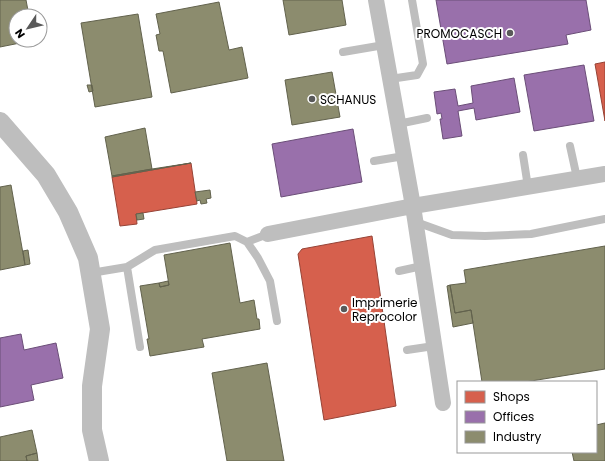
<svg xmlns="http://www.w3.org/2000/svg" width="605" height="461" font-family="Poppins,sans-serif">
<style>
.shops{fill:#d6604d;stroke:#964336}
.offices{fill:#9970ab;stroke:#6b4e78}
.industry{fill:#8c8c6e;stroke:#62624d}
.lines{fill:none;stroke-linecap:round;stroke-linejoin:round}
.service{stroke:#bebebe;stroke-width:8}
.minor{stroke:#bebebe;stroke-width:16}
.tertiary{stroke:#bebebe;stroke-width:20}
.poi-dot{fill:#595959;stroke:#fff;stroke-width:1.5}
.labels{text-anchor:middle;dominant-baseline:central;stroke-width:4;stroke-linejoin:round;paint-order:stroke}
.poi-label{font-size:12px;fill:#000;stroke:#fff;text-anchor:start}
</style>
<rect width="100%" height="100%" fill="#fff"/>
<path class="shops" d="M605,62V121L595,64Z
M191,163L197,204L136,214L137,224L120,226L112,177Z
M372,236L396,406L324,420L298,254L302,249Z"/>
<path class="offices" d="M436,0H586L591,30L566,35L568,44L447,64Z
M584,65L594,121L534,131L524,75Z
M514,78L520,112L476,120L474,108L458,111L462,136L443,139L440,119H442L441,113L437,114L434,92L455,89L458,106L473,103L471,86Z
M353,129L362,182L281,197L272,144Z
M21,334L24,350L56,343L63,378L31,385L34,400L0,407V338Z"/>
<path class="industry" d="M0,0H26L29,16H16V31L14,34L16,36V40H19L20,43L0,47Z
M283,0H342L346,25L289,35Z
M219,2L229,50L242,47L248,78L171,93L163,51H159L156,35L160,34L156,14Z
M138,14L152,97L95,107L81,23Z
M332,72L340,117L292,125L285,80Z
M87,85H92L93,91L89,92Z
M145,128L152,169L112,176L105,137Z
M191,163L112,177V176L152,169Z
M11,185L25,265L0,270V187Z
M210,190L211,198L206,199L207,203L201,204L200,200L197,201L195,192Z
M143,213L144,219L137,220L136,214Z
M230,243L240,303L254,300L257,319H259L260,329L202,339L204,347L150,356L147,339H149L140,286L159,283L160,287L169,285L164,255Z
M605,246V369L525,382H482L471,310L455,313L450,285L466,283L464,270Z
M28,250L30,264L25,265L23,251Z
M168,281L169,285L160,287L159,283Z
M450,285L455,313L471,310L473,323L453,327L447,286Z
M267,363L284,461H227L212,373Z
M605,423V461H574L572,452H596V425Z
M32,430L37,453L26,456L27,461H0V437Z
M37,453L38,461H27L26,456Z"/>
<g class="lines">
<path class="service" d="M343,52L384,45
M390,79L417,75L423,64L412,0
M398,124L427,118
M570,146L577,178
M523,155L528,187
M374,161L404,156
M416,222L452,235L485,236L531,234L605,219
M247,242L268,234
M127,267L140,347
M399,271L422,266
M91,273L127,267L155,250L235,236L247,242L258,258L270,281L277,321
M407,350L434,346"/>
<path class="minor" d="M376,0L413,206L443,403
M268,234L413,206L605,174"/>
<path class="tertiary" d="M0,122L46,175L68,212L88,258L100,329L92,386V430L99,461"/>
</g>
<g class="poi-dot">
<circle cx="510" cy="33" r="4"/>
<circle cx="312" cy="99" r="4"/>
<circle cx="344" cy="309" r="4"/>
</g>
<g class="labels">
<g class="poi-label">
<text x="502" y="33" text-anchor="end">PROMOCASCH</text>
<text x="320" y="99">SCHANUS</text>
<text x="352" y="302">Imprimerie<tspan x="352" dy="14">Reprocolor</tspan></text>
</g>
</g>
<rect x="457" y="381" width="140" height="72" fill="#ffffff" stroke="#999999"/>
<rect x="465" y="391" width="20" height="12" fill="#d6604d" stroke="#999999"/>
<text x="493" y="401" font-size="12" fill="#000000">Shops</text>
<rect x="465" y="411" width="20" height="12" fill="#9970ab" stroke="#999999"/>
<text x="493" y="421" font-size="12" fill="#000000">Offices</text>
<rect x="465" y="431" width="20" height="12" fill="#8c8c6e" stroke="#999999"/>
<text x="493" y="441" font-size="12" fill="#000000">Industry</text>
<g transform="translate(28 28) rotate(235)"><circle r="19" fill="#ffffff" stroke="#999999"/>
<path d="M0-3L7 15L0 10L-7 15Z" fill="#595959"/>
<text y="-6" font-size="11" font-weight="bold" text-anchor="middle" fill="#000000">N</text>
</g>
</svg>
